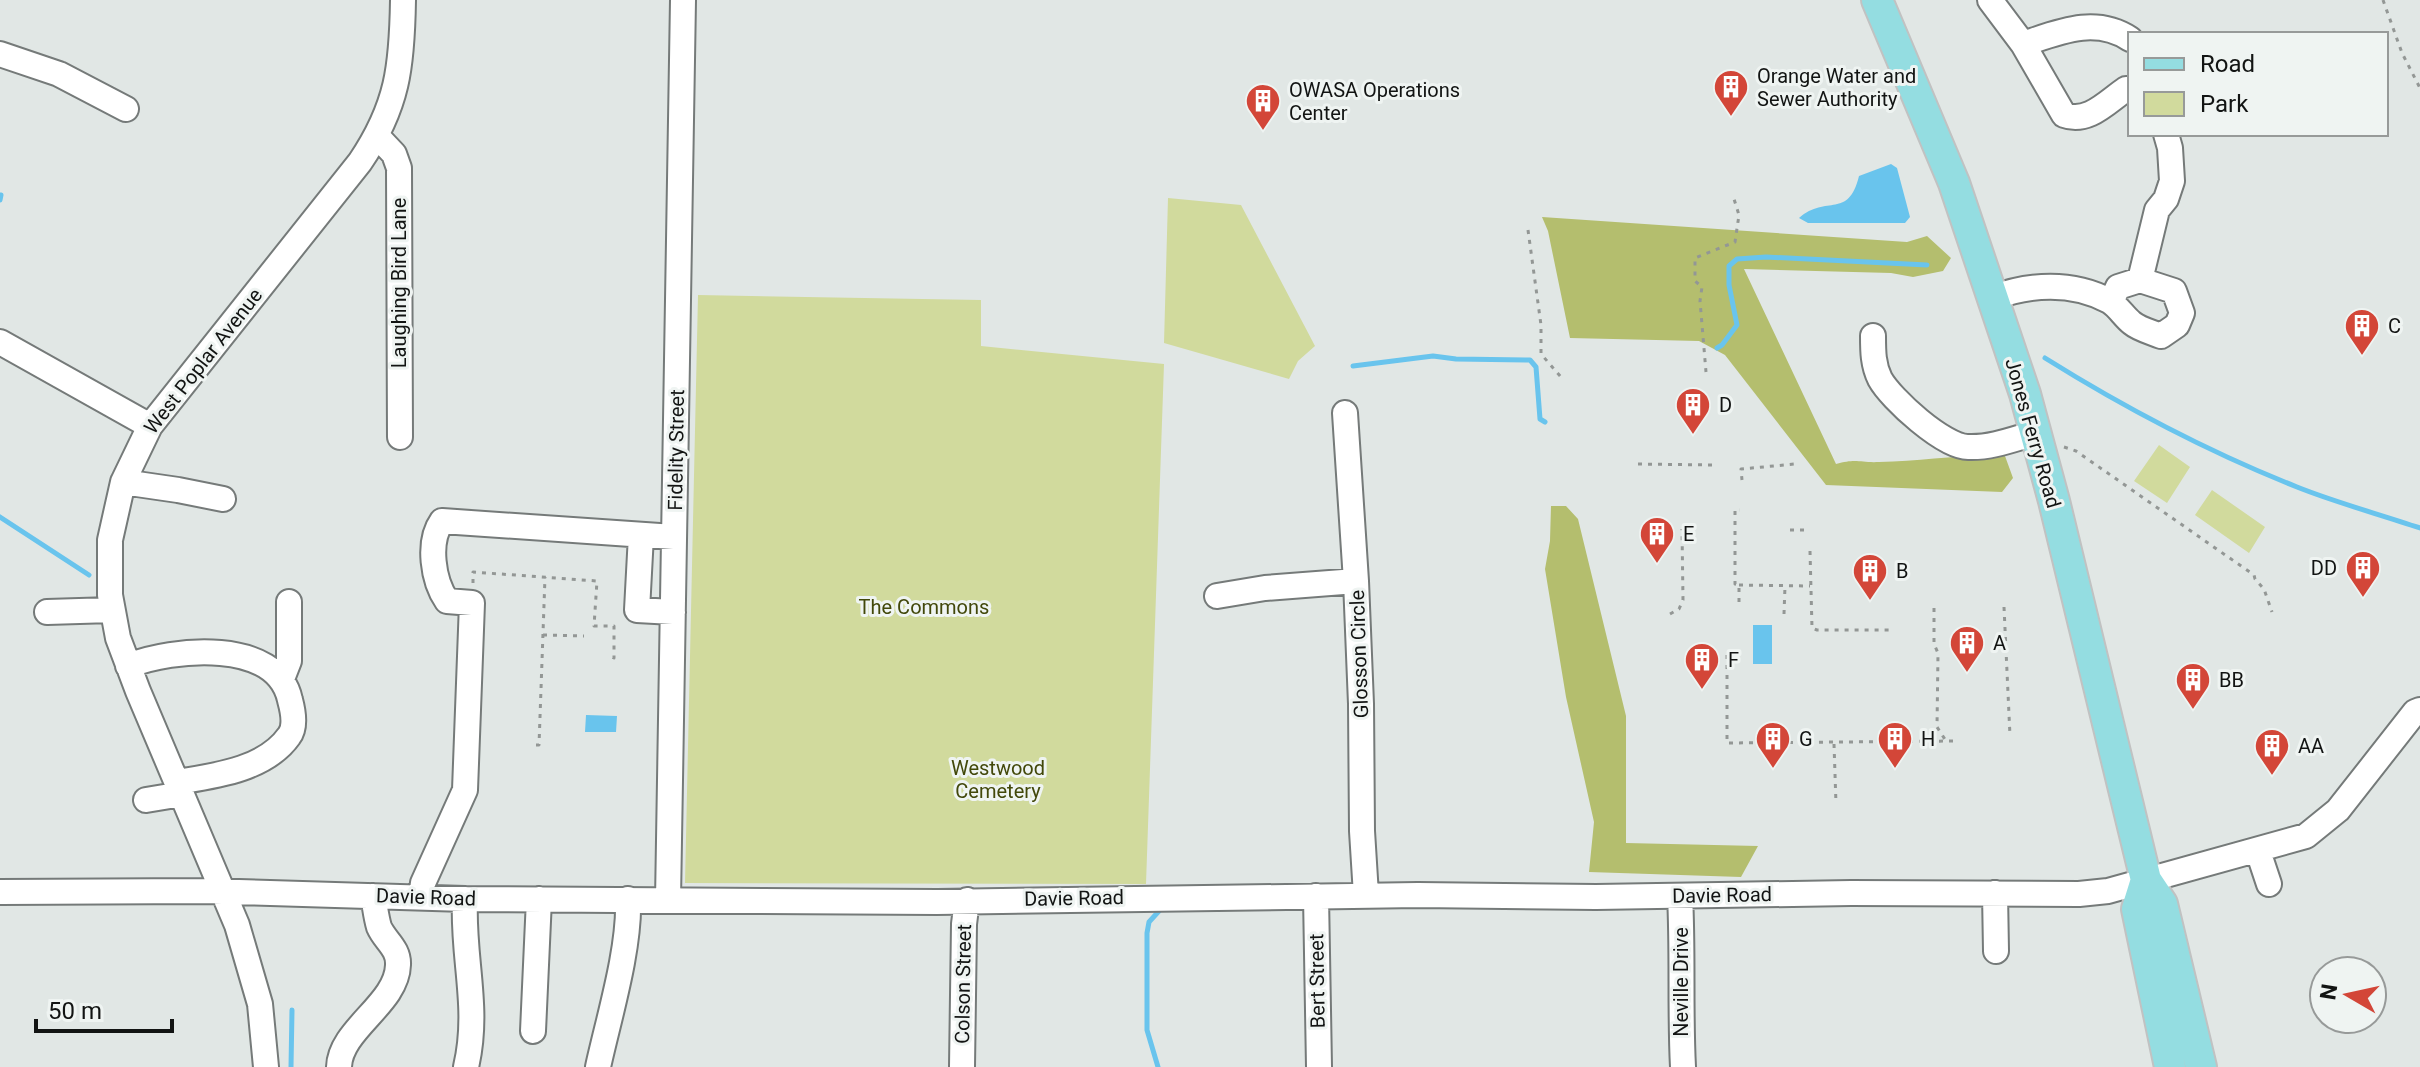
<svg xmlns="http://www.w3.org/2000/svg" width="2420" height="1067" font-family="Roboto,sans-serif">
<style>
.green{fill:#d1da9d}
.forest{fill:#b4be6e}
.water{fill:#69c4ed}
.lines{fill:none;stroke-linecap:round;stroke-linejoin:round}
.stream{stroke:#69c4ed;stroke-width:5}
.minor-casing{stroke:#757a79;stroke-width:28}
.major-casing{stroke:#c1c2c2;stroke-width:34}
.path{stroke:#939795;stroke-width:3;stroke-dasharray:4 6;stroke-linecap:butt}
.minor{stroke:#fff;stroke-width:24}
.major{stroke:#94dde1;stroke-width:30}
.labels{text-anchor:middle;dominant-baseline:central;stroke-width:6;stroke-linejoin:round;paint-order:stroke}
.poi-label{font-size:20px;fill:#121413;stroke:#eff4f2;text-anchor:start}
.street-label{font-size:20px;fill:#121413;stroke:#eff4f2}
.park-label{font-size:20px;fill:#42480a;stroke:#eff4f2}
</style>
<rect width="100%" height="100%" fill="#e1e7e5"/>
<path class="green" d="M1168,198L1241,205L1315,346L1298,361L1289,379L1164,343Z
M698,295L981,300V346L1164,364L1146,884L685,883Z
M2159,445L2190,467L2167,503L2134,481Z
M2212,490L2265,527L2249,553L2195,515Z"/>
<path class="forest" d="M1542,217L1907,242L1927,236L1951,258L1943,271L1913,277L1891,273L1744,269L1836,464C1857,458 1860,463 1879,462C1922,461 1962,454 2005,456L2013,478L2002,492L1826,485L1725,355L1699,341L1570,338L1548,231Z
M1551,506H1566L1578,519L1626,716V843L1758,846L1741,877L1589,872L1594,822L1566,697L1545,569L1550,541Z"/>
<path class="water" d="M1891,164L1897,168L1910,217L1905,223H1808L1799,218C1827,194 1848,220 1859,176Z
M1753,625H1772V664H1753Z
M586,715L617,716L616,732H585Z"/>
<g class="lines">
<path class="stream" d="M0,200L1,195
M1717,348L1722,345L1737,325L1729,285V266L1737,259L1766,257L1927,265
M2045,358C2125,408 2209,452 2297,487C2337,503 2379,514 2420,528
M1353,366L1433,356L1456,359L1530,360L1536,367L1540,419L1545,422
M0,517L89,575
M291,1067L292,1010
M1158,1067L1147,1030V933L1149,922L1159,911"/>
<defs>
<path id="minor" d="M1990,0L2023,44L2064,115C2088,124 2107,102 2126,89H2130
M2023,44C2059,32 2095,16 2130,39
M0,54L59,74L126,109
M377,136L394,154L399,168L400,437
M2140,280L2157,210L2166,199L2172,181L2170,148L2166,134
M1992,298C2029,284 2072,281 2109,301C2118,306 2124,317 2132,323C2139,329 2151,332 2161,336L2177,325L2182,313L2174,291L2140,280L2118,287L2111,302
M1873,336C1873,351 1873,365 1880,379C1891,399 1944,447 1968,447C1991,448 2014,439 2035,433
M0,342L150,426
M1345,413L1356,581L1361,704L1362,831L1366,895
M123,482L178,490L223,499
M641,535L637,610L673,612
M1217,596L1265,588L1356,581
M47,612L112,610
M128,666C172,648 277,638 290,700C293,711 296,727 289,736C265,770 214,776 177,782
M282,679L289,661V602
M146,800L182,794
M2258,851L2269,884
M0,892L205,891L465,899L937,902L1418,895L1596,897L1851,893L2079,894L2108,891L2306,836L2338,810L2415,712L2420,710
M1995,893L1996,951
M1316,896L1319,1067
M1680,896C1683,953 1680,1010 1683,1067
M421,897L423,883L465,790L472,603L447,601C433,581 427,542 442,521L674,537
M465,899C462,958 480,1007 466,1067
M668,900L683,0
M533,1031L539,899
M266,1067L260,1004L237,925L138,691L118,638L110,595V540L123,482L150,426L360,162C398,106 402,66 403,0
M339,1067C340,1029 397,1004 398,965C399,948 385,941 379,927C376,917 375,906 373,896
M598,1067C609,1017 630,949 628,899
M962,1067L964,924L967,900"/>
<path id="major" d="M1877,0L1954,183L2025,394L2054,501L2146,880L2162,904L2201,1067
M2146,880L2137,909L2170,1067"/>
</defs>
<use href="#minor" class="minor-casing"/>
<use href="#major" class="major-casing"/>
<path class="path" d="M2383,0L2402,53L2420,88
M1528,230L1541,325V354L1561,377
M1706,372L1700,301L1702,287L1695,281V258L1735,242L1739,215L1734,199
M2064,447L2076,451L2254,575L2255,579L2264,589L2272,612
M1638,464L1712,465L1713,461
M1742,480L1741,469L1795,464
M1790,530H1804
M1810,551L1812,628L1817,630H1890V627
M473,583V572L597,581L594,626H614V658L612,657
M1739,585L1810,586
M1739,602V585L1735,584V510H1740
M2004,607L2010,736
M1934,608V644L1938,653L1937,727L1946,741
M1670,614L1679,609L1683,600L1682,529
M1784,614L1785,586
M543,635L584,636
M1727,655V743L1954,741
M1834,744L1836,804
M536,745H539L545,577"/>
<use href="#minor" class="minor"/>
<use href="#major" class="major"/>
</g>
<defs>
<symbol id="building-pin" viewBox="-11 -11 22 30"><path d="M0 17L-7.5 6A9.5 9.5 0 1 1 7.5 6Z" fill="#d34638" stroke="#eff4f2"/><path d="M-4-6H4V6H1V3H-1V6H-4ZM-2.5-4.3h1.7v1.8h-1.7ZM.8-4.3h1.7v1.8H.8ZM-2.5-1h1.7V.8h-1.7ZM.8-1h1.7V.8H.8Z" fill="#fff"/></symbol>
</defs>
<g fill-rule="evenodd">
<use href="#building-pin" x="1711" y="67" width="40" height="54"/>
<use href="#building-pin" x="1243" y="81" width="40" height="54"/>
<use href="#building-pin" x="2342" y="306" width="40" height="54"/>
<use href="#building-pin" x="1673" y="385" width="40" height="54"/>
<use href="#building-pin" x="1637" y="514" width="40" height="54"/>
<use href="#building-pin" x="2343" y="548" width="40" height="54"/>
<use href="#building-pin" x="1850" y="551" width="40" height="54"/>
<use href="#building-pin" x="1947" y="623" width="40" height="54"/>
<use href="#building-pin" x="1682" y="640" width="40" height="54"/>
<use href="#building-pin" x="2173" y="660" width="40" height="54"/>
<use href="#building-pin" x="1753" y="719" width="40" height="54"/>
<use href="#building-pin" x="1875" y="719" width="40" height="54"/>
<use href="#building-pin" x="2252" y="726" width="40" height="54"/>
</g>
<g class="labels">
<g class="poi-label">
<text x="1757" y="76">Orange Water and<tspan x="1757" dy="23">Sewer Authority</tspan></text>
<text x="1289" y="90">OWASA Operations<tspan x="1289" dy="23">Center</tspan></text>
<text x="2388" y="326">C</text>
<text x="1719" y="405">D</text>
<text x="1683" y="534">E</text>
<text x="2337" y="568" text-anchor="end">DD</text>
<text x="1896" y="571">B</text>
<text x="1993" y="643">A</text>
<text x="1728" y="660">F</text>
<text x="2219" y="680">BB</text>
<text x="1799" y="739">G</text>
<text x="1921" y="739">H</text>
<text x="2298" y="746">AA</text>
</g>
<g class="street-label">
<text transform="translate(399 283) rotate(-90)">Laughing Bird Lane</text>
<text transform="translate(203 361) rotate(-52)">West Poplar Avenue</text>
<text transform="translate(2033 433) rotate(74)">Jones Ferry Road</text>
<text transform="translate(676 450) rotate(-89)">Fidelity Street</text>
<text transform="translate(1359 654) rotate(-92)">Glosson Circle</text>
<text transform="translate(1722 895) rotate(-1)">Davie Road</text>
<text transform="translate(426 897) rotate(2)">Davie Road</text>
<text transform="translate(1074 898) rotate(-1)">Davie Road</text>
<text transform="translate(1317 981) rotate(-91)">Bert Street</text>
<text transform="translate(1681 982) rotate(-90)">Neville Drive</text>
<text transform="translate(963 984) rotate(-89)">Colson Street</text>
</g>
<g class="park-label">
<text x="924" y="607">The Commons</text>
<text x="998" y="768">Westwood<tspan x="998" dy="23">Cemetery</tspan></text>
</g>
</g>
<rect x="2128" y="32" width="260" height="104" fill="#eff4f2" stroke="#979a99" stroke-width="2"/>
<rect x="2144" y="58" width="40" height="12" fill="#94dde1" stroke="#979a99" stroke-width="2"/>
<text x="2200" y="72" font-size="24" fill="#121413">Road</text>
<rect x="2144" y="92" width="40" height="24" fill="#d1da9d" stroke="#979a99" stroke-width="2"/>
<text x="2200" y="112" font-size="24" fill="#121413">Park</text>
<g transform="translate(2348 995) rotate(279)"><circle r="38" fill="#eff4f2" stroke="#979a99" stroke-width="2"/>
<path d="M0-6L14 30L0 20L-14 30Z" fill="#d34638"/>
<text y="-12" font-size="22" font-weight="bold" text-anchor="middle" fill="#121413">N</text>
</g>
<path d="M36 1019v12h136v-12" fill="none" stroke="#121413" stroke-width="4"/>
<text x="48" y="1019" font-size="24" fill="#121413" stroke="#eff4f2" stroke-width="6" paint-order="stroke">50 m</text>
</svg>
